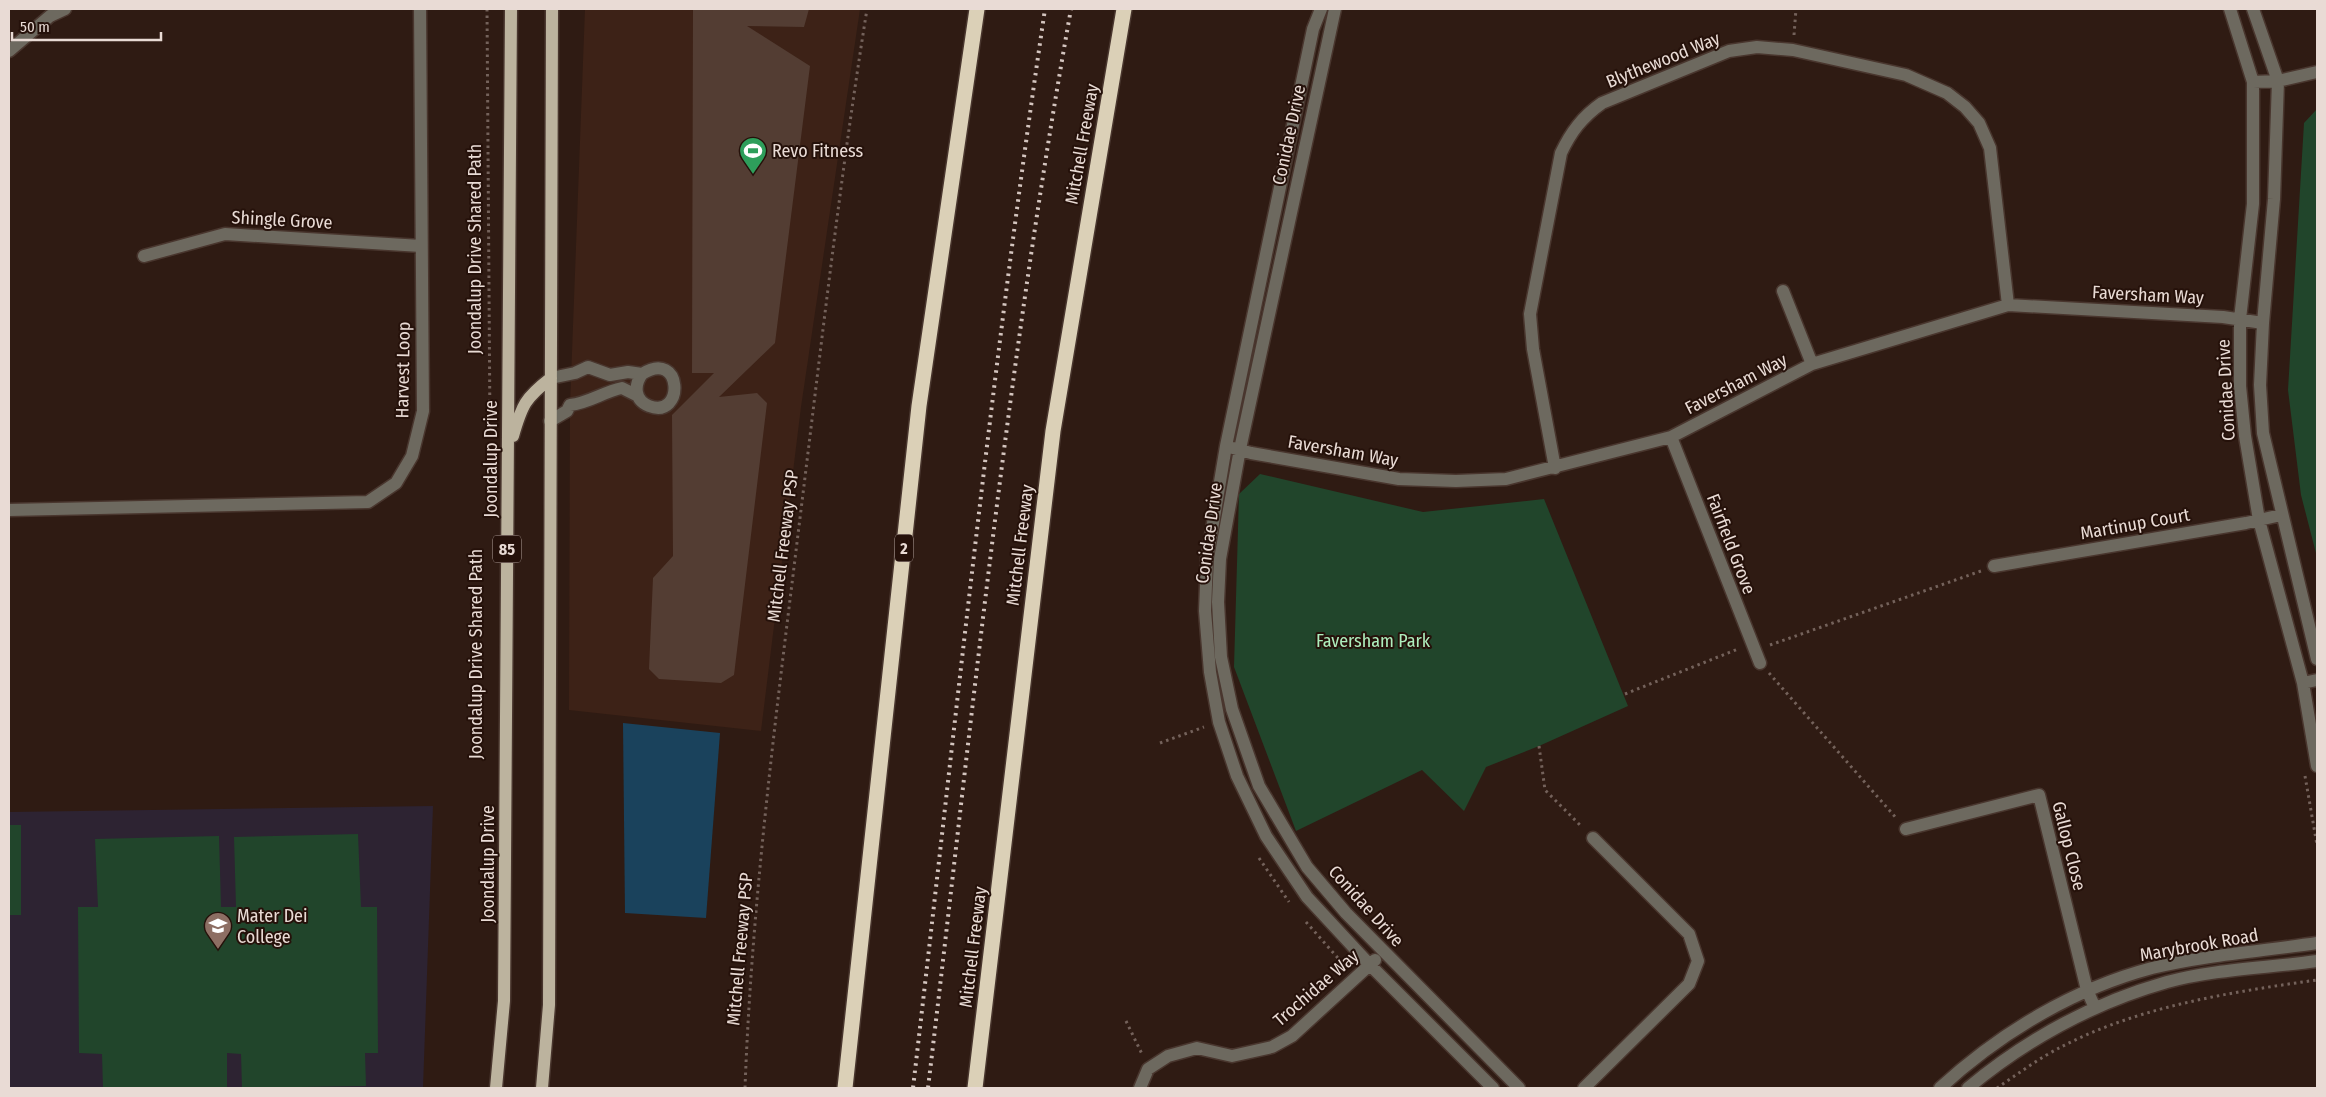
<svg xmlns="http://www.w3.org/2000/svg" width="2326" height="1097" font-family="'Fira Sans Condensed',sans-serif">
<style>
.built{fill:#3d2217}
.education{fill:#2d2332}
.green{fill:#21452b}
.water{fill:#1a425c}
.building{fill:#533d33}
.lines{fill:none;stroke-linecap:round;stroke-linejoin:round}
.minor-casing{stroke:#49362e;stroke-width:15}
.major-casing{stroke:#49362e;stroke-width:15}
.highway-casing{stroke:#49362e;stroke-width:18}
.path{stroke:#74625b;stroke-width:3;stroke-dasharray:2.5 4;stroke-linecap:butt}
.minor{stroke:#6d695f;stroke-width:12}
.major{stroke:#bcb39e;stroke-width:12}
.highway{stroke:#dbd0b7;stroke-width:15}
.rail{stroke:#d4c5bf;stroke-width:4;stroke-dasharray:2.5 5;stroke-linecap:butt}
.labels{text-anchor:middle;dominant-baseline:central;stroke-width:4;stroke-linejoin:round;paint-order:stroke}
.shield{fill:#25110a;stroke:#ae9e98;stroke-width:1}
.shield-label{font-size:16px;font-weight:bold;fill:#e9dbd5}
.street-label{font-size:18px;fill:#e9dbd5;stroke:#25110a}
.poi-label{font-size:18px;fill:#e9dbd5;stroke:#25110a;text-anchor:start}
.park-label{font-size:18px;fill:#aeeebd;stroke:#25110a}
</style>
<rect width="100%" height="100%" fill="#2f1b13"/>
<path class="built" d="M585,9H860L801,407L761,731L569,710L570,405Z"/>
<path class="education" d="M433,806L423,1088H9V812Z"/>
<path class="green" d="M2317,109V557L2301,495L2288,390L2304,123Z
M1260,474L1423,512L1544,499L1628,706L1539,746L1486,767L1464,811L1422,770L1296,831L1234,667L1239,494Z
M9,825H21V915H9Z
M358,834L361,907H377L378,1053H365L366,1086L242,1088L241,1054L227,1053V1088H103L102,1054L79,1053L78,907H98L95,839L219,836L221,907H236L234,837Z"/>
<path class="water" d="M623,723L720,733L706,918L625,913Z"/>
<path class="building" d="M693,9H809L804,27L747,26L810,66L775,343L719,397L757,393L767,403L734,675L721,683L659,679L649,669L653,578L673,556L672,415L714,373H692Z"/>
<g class="lines">
<defs>
<path id="minor" d="M1321,9L1313,29L1226,446L1207,559L1205,611L1210,672L1219,722L1237,776L1266,836L1307,897L1370,965L1493,1088
M1335,9L1240,449L1220,559L1218,602L1221,657L1232,709L1259,786L1307,867L1346,913L1519,1088
M2230,9L2253,82V204L2240,319V386L2245,436L2259,520L2303,683L2317,766
M2253,9L2278,81L2274,199L2263,323L2260,385L2263,433L2317,659
M9,51L50,16L65,9
M2253,82L2278,81L2317,72
M144,256L225,234L421,246
M1783,291L1812,364
M551,378L575,373L588,367L610,375L628,372L642,374C683,348 685,420 649,406C634,400 634,385 642,374
M550,421L567,411L570,405C589,403 603,392 622,388L638,396
M1671,437L1760,663
M1233,448L1251,453L1399,479L1456,481L1506,479L1671,437L1812,364L2008,305L2223,317L2263,323
M1555,468L1533,349L1530,314L1561,153C1571,132 1582,117 1602,103L1729,51L1757,47L1793,50L1906,75L1947,93L1965,107L1979,123L1990,148L2008,305
M9,510L368,502L396,483L412,456L423,411L420,9
M1994,566L2246,523L2281,515
M2303,683L2317,680
M1906,829L2039,795L2087,990L2095,1008
M1140,1088L1148,1069L1168,1056L1197,1048L1232,1056L1272,1047L1292,1036L1375,960
M1584,1088L1689,984L1698,961L1689,934L1593,838
M1940,1088C2000,1033 2073,989 2152,968C2206,955 2263,951 2317,943
M1968,1088C2027,1039 2093,1003 2167,982C2215,969 2268,968 2317,961"/>
<path id="major" d="M513,436C522,405 525,398 551,378
M496,1088L504,1001L511,9
M542,1088L549,1005L552,9"/>
<path id="highway" d="M845,1088L919,406L977,9
M975,1088L1053,431L1124,9"/>
</defs>
<use href="#minor" class="minor-casing"/>
<use href="#major" class="major-casing"/>
<use href="#highway" class="highway-casing"/>
<path class="path" d="M487,9L490,430
M1794,35L1796,9
M1770,645L1981,571
M1769,673L1897,819
M1625,694L1738,649
M1160,743L1204,727
M1539,746L1545,790L1582,827
M2305,776L2317,845
M1259,858L1289,902
M1306,922L1345,966
M1126,1021L1142,1054
M745,1088C752,897 777,707 800,518C821,348 840,178 867,9
M1997,1088C2016,1075 2041,1057 2061,1047C2140,1006 2231,992 2317,980"/>
<use href="#minor" class="minor"/>
<use href="#major" class="major"/>
<use href="#highway" class="highway"/>
<path class="rail" d="M913,1088C955,728 992,367 1045,9
M928,1088C971,728 1007,366 1071,9"/>
</g>
<defs>
<symbol id="stadium-pin" viewBox="-11 -11 22 30"><path d="M0 17L-7.5 6A9.5 9.5 0 1 1 7.5 6Z" fill="#2e9e5b" stroke="#25110a"/><path d="M0-5a6.5 5 0 1 0 0 10a6.5 5 0 1 0 0-10ZM-3.5-1.8h7v3.6h-7Z" fill="#fff"/></symbol>
<symbol id="school-pin" viewBox="-11 -11 22 30"><path d="M0 17L-7.5 6A9.5 9.5 0 1 1 7.5 6Z" fill="#8d6e63" stroke="#25110a"/><path d="M0-5L7-2L0 1L-7-2ZM-4 1L0 2.5L4 1V4Q0 6-4 4Z" fill="#fff"/></symbol>
</defs>
<g fill-rule="evenodd">
<use href="#stadium-pin" x="737" y="135" width="32" height="43"/>
<use href="#school-pin" x="202" y="910" width="32" height="43"/>
</g>
<g class="labels">
<g class="shield">
<rect x="895" y="534.5" width="18" height="27" rx="4"/>
<rect x="493" y="535.5" width="28" height="27" rx="4"/>
</g>
<g class="shield-label">
<text x="904" y="548">2</text>
<text x="507" y="549">85</text>
</g>
<g class="street-label">
<text transform="translate(1663 60) rotate(-22)">Blythewood Way</text>
<text transform="translate(1289 135) rotate(-78)">Conidae Drive</text>
<text transform="translate(1082 144) rotate(-80)">Mitchell Freeway</text>
<text transform="translate(282 220) rotate(3)">Shingle Grove</text>
<text transform="translate(475 249) rotate(-90)">Joondalup Drive Shared Path</text>
<text transform="translate(2148 295) rotate(3)">Faversham Way</text>
<text transform="translate(403 370) rotate(-89)">Harvest Loop</text>
<text transform="translate(1736 384) rotate(-27)">Faversham Way</text>
<text transform="translate(2226 390) rotate(-93)">Conidae Drive</text>
<text transform="translate(1343 451) rotate(10)">Faversham Way</text>
<text transform="translate(491 459) rotate(-90)">Joondalup Drive</text>
<text transform="translate(2135 524) rotate(-10)">Martinup Court</text>
<text transform="translate(1209 533) rotate(-82)">Conidae Drive</text>
<text transform="translate(1731 544) rotate(69)">Fairfield Grove</text>
<text transform="translate(1020 545) rotate(-83)">Mitchell Freeway</text>
<text transform="translate(783 546) rotate(-83)">Mitchell Freeway PSP</text>
<text transform="translate(476 654) rotate(-90)">Joondalup Drive Shared Path</text>
<text transform="translate(2069 846) rotate(76)">Gallop Close</text>
<text transform="translate(488 864) rotate(-90)">Joondalup Drive</text>
<text transform="translate(1366 906) rotate(48)">Conidae Drive</text>
<text transform="translate(2199 945) rotate(-10)">Marybrook Road</text>
<text transform="translate(973 947) rotate(-83)">Mitchell Freeway</text>
<text transform="translate(740 949) rotate(-85)">Mitchell Freeway PSP</text>
<text transform="translate(1316 988) rotate(-41)">Trochidae Way</text>
</g>
<g class="poi-label">
<text x="772" y="151">Revo Fitness</text>
<text x="237" y="916">Mater Dei<tspan x="237" dy="21">College</tspan></text>
</g>
<g class="park-label">
<text x="1373" y="641">Faversham Park</text>
</g>
</g>
<rect width="2326" height="1097" fill="none" stroke="#e9dbd5" stroke-width="20"/>
<path d="M12 32v8h149v-8" fill="none" stroke="#e9dbd5" stroke-width="2.5"/>
<text x="20" y="32" font-size="15" fill="#e9dbd5" stroke="#25110a" stroke-width="4" paint-order="stroke">50 m</text>
</svg>
